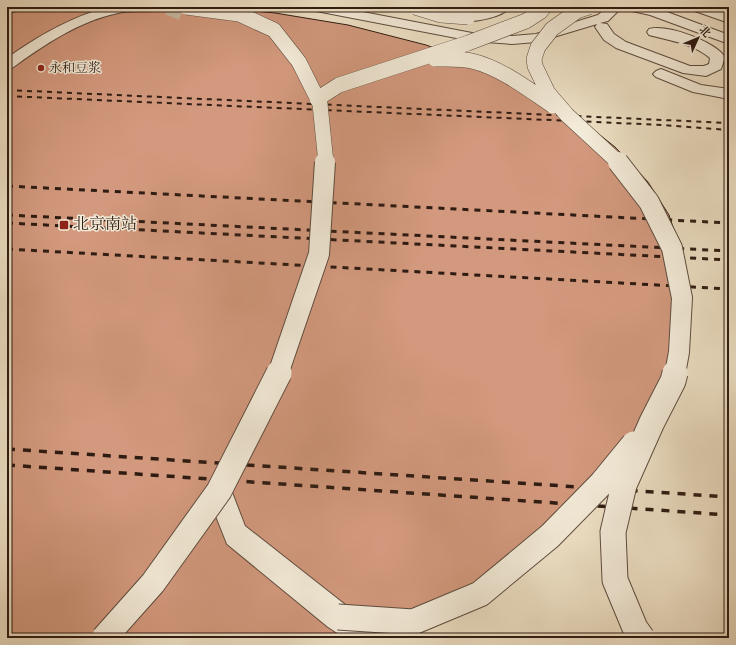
<svg xmlns="http://www.w3.org/2000/svg" width="736" height="645" font-family="'IM FELL English','Noto Serif SC',serif">
<style>
.building{fill:#d3997e;stroke:#2e1b12}
.lines{fill:none;stroke-linecap:round;stroke-linejoin:round}
.minor-tunnel{stroke:#c8b9a2;stroke-width:15;stroke-dasharray:15 8;stroke-linecap:butt}
.minor-casing{stroke:#5e4c3f;stroke-width:2}
.path{stroke:#2e1b12;stroke-width:2;stroke-dasharray:0.5 1.5;stroke-linecap:butt}
.minor{fill:#f4ecda;fill-rule:evenodd}
.rail-far2{stroke:#2e1b12;stroke-width:2;stroke-dasharray:5 5;stroke-linecap:butt}
.rail-far1{stroke:#2e1b12;stroke-width:3;stroke-dasharray:6 6;stroke-linecap:butt}
.rail{stroke:#2e1b12;stroke-width:3.5;stroke-dasharray:8 8;stroke-linecap:butt}
.minor-bridge-far2-casing{stroke:#5e4c3f;stroke-width:16;stroke-linecap:butt}
.minor-bridge-far1-casing{stroke:#5e4c3f;stroke-width:22;stroke-linecap:butt}
.minor-bridge-casing{stroke:#5e4c3f;stroke-width:27;stroke-linecap:butt}
.minor-bridge-far2{stroke:#f4ecda;stroke-width:15}
.minor-bridge-far1{stroke:#f4ecda;stroke-width:20}
.minor-bridge{stroke:#f4ecda;stroke-width:25}
.poi-dot{fill:#8f2418;stroke:#f4ecda;stroke-width:1.5}
.labels{text-anchor:middle;dominant-baseline:central;stroke-width:3;stroke-linejoin:round;paint-order:stroke}
.far-poi-label{font-size:13px;fill:#2e1b12;stroke:#f4ecda;text-anchor:start}
.poi-label{font-size:16px;fill:#2e1b12;stroke:#f4ecda;text-anchor:start}
</style>
<rect width="100%" height="100%" fill="#eee1c6"/>
<filter id="stains"><feTurbulence type="fractalNoise" baseFrequency=".005" numOctaves="4"/><feColorMatrix values="0 0 0 0 .2 0 0 0 0 .09 0 0 0 0 .02 0 0 0 .5 -.17"/></filter>
<radialGradient id="worn" r=".72"><stop offset=".6" stop-color="#630" stop-opacity="0"/><stop offset="1" stop-color="#630" stop-opacity=".3"/></radialGradient>
<path class="building" d="M86,7H214L275,13L348,25L426,45L486,67L576,116L615,147L648,182L669,215L681,251L677,388L514,566L356,638H7V13L25,10Z"/>
<g class="lines">
<path class="minor-tunnel" d="M172,17L176,7"/>
<defs>
<path id="minor" d="M108,7H159L157,10L152,11C141,12 129,10 118,13C79,21 44,45 12,68L7,69V58C38,36 71,17 108,7Z
M309,7H337L472,33L512,36L536,34L598,15L607,7H622L608,21L600,23L607,24L614,34L626,42L690,66H704L709,64L710,58C692,43 671,41 649,35L647,32L649,29C667,24 714,41 725,57L721,69L706,76L683,73L616,48L604,40L595,27L597,24L537,42L512,44L472,41L316,11L311,10Z
M493,7H510C503,17 475,23 463,20L461,17L463,14L489,10Z
M626,7H650L659,9L729,35V44L650,15L628,10Z
M690,7H709L729,14V23L692,10Z
M661,69L701,85L729,89V99L693,92L656,77L653,74L656,71Z
M219,479L228,482L245,526L348,607L380,628L384,638H345L328,627L227,544L206,491L210,482Z"/>
</defs>
<use href="#minor" class="minor-casing"/>
<path class="path" d="M292,7L302,9"/>
<use href="#minor" class="minor"/>
<path class="rail-far2" d="M7,90L729,123
M7,96L663,125L729,130"/>
<path class="rail-far1" d="M7,186L729,223
M7,215L729,251
M7,223L729,260
M7,249L729,289"/>
<path class="rail" d="M7,449L729,497
M7,465L729,515"/>
<defs>
<path id="minor-bridge-far2" d="M186,7L239,14L274,30L299,62L320,104L326,163
M415,7L441,15L468,17
M589,7L577,11L552,29L538,47L534,59L535,66L548,93L567,115L619,163
M435,59C447,59 460,58 472,61C501,68 528,89 553,106
M317,99L339,85L468,43L526,21L540,12L544,7"/>
<path id="minor-bridge-far1" d="M618,162L649,202L672,248L682,298L679,352L675,374
M278,374L319,254L325,162"/>
<path id="minor-bridge" d="M338,617L413,622L480,594L550,536L602,483L634,444
M104,638L153,583L219,491L279,373
M642,638L635,628L615,580L613,532L624,485L652,422L673,381L675,373"/>
</defs>
<use href="#minor-bridge-far2" class="minor-bridge-far2-casing"/>
<use href="#minor-bridge-far1" class="minor-bridge-far1-casing"/>
<use href="#minor-bridge" class="minor-bridge-casing"/>
<use href="#minor-bridge-far2" class="minor-bridge-far2"/>
<use href="#minor-bridge-far1" class="minor-bridge-far1"/>
<use href="#minor-bridge" class="minor-bridge"/>
</g>
<g class="poi-dot">
<circle cx="41" cy="68" r="4"/>
<rect x="59" y="220" width="10" height="10" rx="2"/>
</g>
<g class="labels">
<g class="far-poi-label">
<text x="49" y="68">永和豆浆</text>
</g>
<g class="poi-label">
<text x="73" y="225">北京南站</text>
</g>
</g>
<rect width="736" height="645" fill="none" stroke="#eee1c6" stroke-width="24"/>
<rect x="8" y="8" width="720" height="629" fill="none" stroke="#2e1b12" stroke-width="2"/>
<rect x="12" y="12" width="712" height="621" fill="none" stroke="#2e1b12"/>
<g transform="translate(698 38) rotate(46)" stroke="#f4ecda" stroke-width="3" paint-order="stroke">
<path d="M0-3L7 15L0 10L-7 15Z" fill="#2e1b12"/>
<text y="-6" font-size="11" font-weight="bold" text-anchor="middle" fill="#2e1b12">北</text>
</g>
<rect width="100%" height="100%" filter="url(#stains)"/>
<rect width="100%" height="100%" fill="url(#worn)"/>
</svg>
